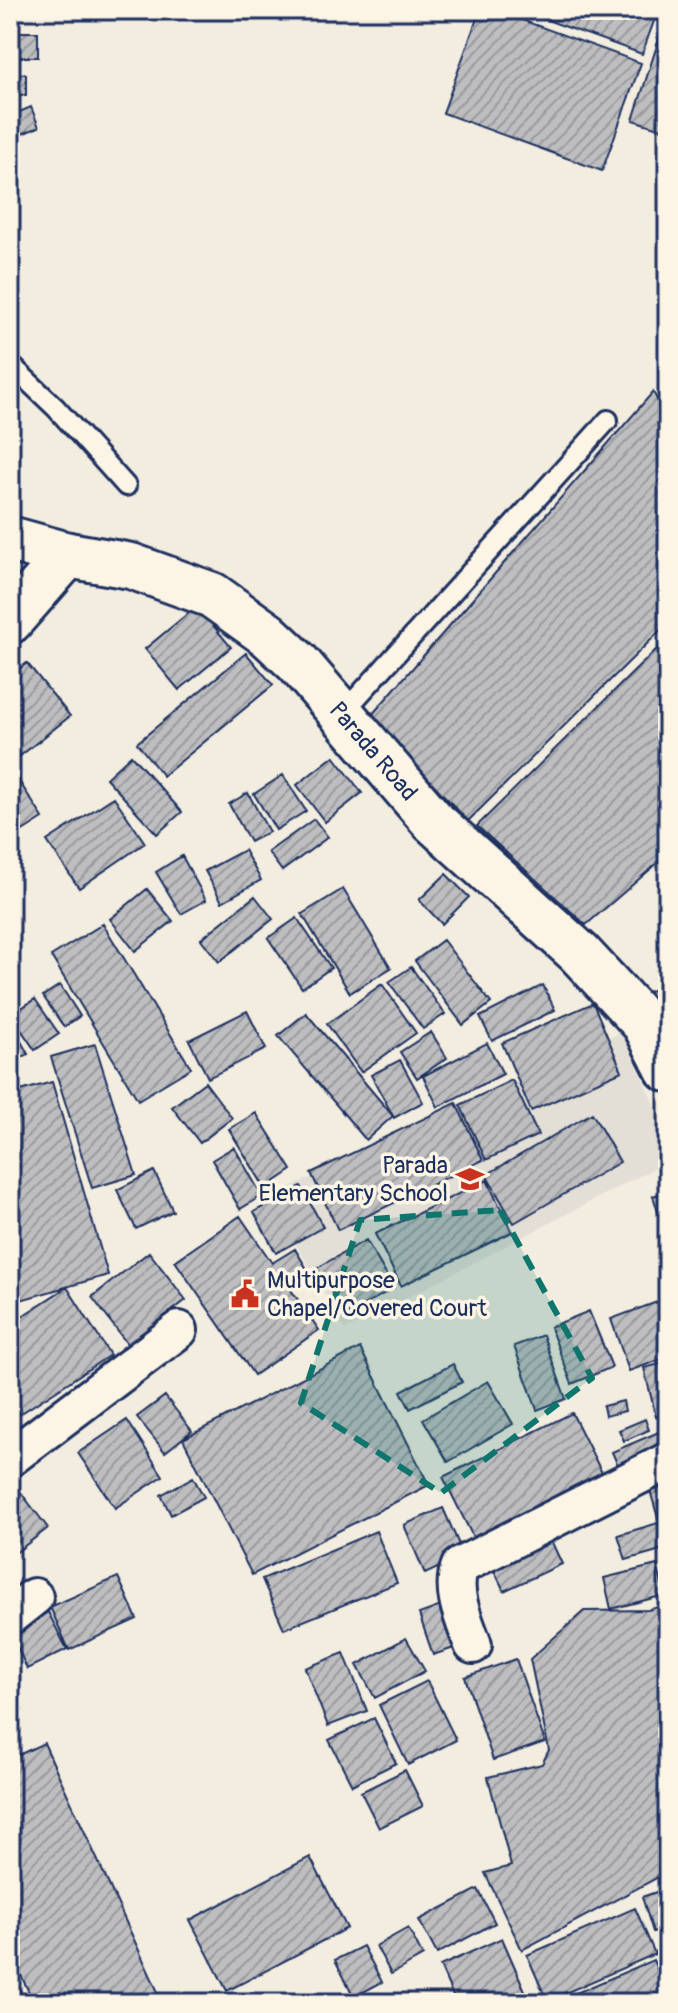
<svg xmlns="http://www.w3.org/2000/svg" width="678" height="2013" font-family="Pangolin,sans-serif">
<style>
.built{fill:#e3dfd6}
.building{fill:url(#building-hatch);stroke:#1b2f5e;stroke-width:2}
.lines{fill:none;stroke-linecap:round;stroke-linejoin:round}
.service-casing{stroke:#1b2f5e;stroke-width:24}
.minor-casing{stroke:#1b2f5e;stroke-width:42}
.tertiary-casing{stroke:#1b2f5e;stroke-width:50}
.service{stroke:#fcf5e5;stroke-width:18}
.minor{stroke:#fcf5e5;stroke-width:36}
.tertiary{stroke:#fcf5e5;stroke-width:44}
.marked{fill:#0f766e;fill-opacity:0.2;stroke:#0f766e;stroke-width:6;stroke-dasharray:16 10;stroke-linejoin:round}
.labels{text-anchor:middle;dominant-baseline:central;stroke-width:7;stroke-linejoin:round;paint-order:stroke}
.street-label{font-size:24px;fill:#1b2f5e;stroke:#fcf5e5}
.poi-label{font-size:24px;fill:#1b2f5e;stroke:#fcf5e5;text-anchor:end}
</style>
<defs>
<pattern id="building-hatch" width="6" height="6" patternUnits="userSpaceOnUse" patternTransform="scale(2)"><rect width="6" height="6" fill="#bebec0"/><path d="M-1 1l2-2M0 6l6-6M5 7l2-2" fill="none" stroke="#9a9b9f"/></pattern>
</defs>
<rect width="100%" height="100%" fill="#f3ede0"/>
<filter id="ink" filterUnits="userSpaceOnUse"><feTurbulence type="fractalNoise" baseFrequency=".0125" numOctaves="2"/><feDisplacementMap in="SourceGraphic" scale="16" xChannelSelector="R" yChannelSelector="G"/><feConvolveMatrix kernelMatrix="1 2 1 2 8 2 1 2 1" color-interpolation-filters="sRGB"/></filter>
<g filter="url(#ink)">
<path class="built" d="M622,1032L668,1136V1161L345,1330L269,1197Z"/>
<path class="building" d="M480,10H494L641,63L602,171L443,113Z
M519,10H658L642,54Z
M668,11V131L633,120Z
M14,32H38V57H13Z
M10,73L26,74V95H10Z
M31,107L39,127L10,139V116Z
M653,392L668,419V623L468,821L370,717Z
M197,606L231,647L179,690L145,649Z
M668,638V854L586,925L477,826Z
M246,653L273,685L163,776L137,743Z
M27,663L70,716L15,760L10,754V676Z
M131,755L182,812L157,834L106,778Z
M334,756L362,793L325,822L297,785Z
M15,775L43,818L10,839V778Z
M283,775L306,811L276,830L254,794Z
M248,793L269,832L250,842L229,804Z
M114,797L145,843L79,888L47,841Z
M314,819L328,837L282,871L268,852Z
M244,850L261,880L222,902L205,871Z
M182,856L206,900L181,914L156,872Z
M446,874L469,897L442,924L419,900Z
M147,889L173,921L135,951L110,919Z
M343,889L391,968L350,993L302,914Z
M255,896L273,919L219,962L201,939Z
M297,918L331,968L302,988L268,938Z
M103,924L191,1068L138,1100L51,956Z
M443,940L491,1003L463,1025L415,961Z
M411,967L445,1014L423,1029L389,982Z
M382,984L416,1033L361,1072L327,1024Z
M60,985L80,1016L64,1027L43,996Z
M543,985L555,1010L492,1041L480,1017Z
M654,989L668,1018V1053L638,997Z
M35,999L59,1034L35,1050L11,1015Z
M593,1003L622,1071L531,1111L502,1043Z
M247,1011L266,1049L208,1078L189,1040Z
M306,1013L393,1116L366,1140L278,1036Z
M10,1021L28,1054L10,1064Z
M431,1032L447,1058L417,1078L400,1052Z
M487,1043L503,1074L438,1107L423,1076Z
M95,1044L136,1175L92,1188L51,1057Z
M400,1060L423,1102L394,1118L371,1075Z
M512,1080L538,1135L486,1160L460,1105Z
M52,1082L108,1275L10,1303V1094Z
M205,1082L232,1118L200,1143L172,1107Z
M456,1103L483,1160L338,1230L311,1173Z
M256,1113L292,1170L265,1188L229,1129Z
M592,1113L620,1162L514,1223L486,1175Z
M234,1147L262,1196L240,1209L212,1160Z
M154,1171L173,1211L136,1229L117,1190Z
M487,1180L512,1232L401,1286L375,1234Z
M301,1186L323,1227L276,1253L254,1212Z
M668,1191V1244L653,1196Z
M240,1216L272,1263L295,1249L310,1274L289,1287L319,1330L254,1375L175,1261Z
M366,1240L394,1288L345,1316L317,1268Z
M149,1252L186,1300L128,1345L92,1297Z
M67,1287L110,1355L11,1420L10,1324Z
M668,1298V1357L629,1371L611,1319Z
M589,1311L612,1367L572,1384L550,1327Z
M543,1335L566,1399L537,1410L514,1346Z
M360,1348L429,1485L252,1575L183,1439Z
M668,1362V1414L656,1417L644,1368Z
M453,1364L462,1382L410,1409L401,1391Z
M488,1381L513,1424L448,1462L423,1419Z
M165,1396L192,1431L165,1452L137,1417Z
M623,1401L625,1411L605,1416L603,1406Z
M572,1413L608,1485L479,1549L443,1477Z
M645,1419L649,1430L624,1441L619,1430Z
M127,1420L163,1476L115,1508L78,1453Z
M668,1428V1456L622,1475L612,1452Z
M664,1475L668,1515L658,1518L647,1480Z
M193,1477L204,1497L171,1515L161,1495Z
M12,1481L48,1528L10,1557V1483Z
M443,1508L464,1556L425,1574L404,1525Z
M668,1520V1548L626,1560L618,1535Z
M376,1531L397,1583L284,1629L262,1579Z
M548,1534L562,1564L504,1591L490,1562Z
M657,1565L665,1595L611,1609L604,1578Z
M118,1577L137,1619L69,1650L50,1607Z
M452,1602L466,1644L433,1655L419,1614Z
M668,1604V1872L522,1950L485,1873L511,1866L488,1777L542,1764L549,1750L530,1659L584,1611L648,1610Z
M48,1612L67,1649L27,1669L10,1631Z
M406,1638L425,1671L375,1698L357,1665Z
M344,1653L367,1711L328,1726L305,1668Z
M516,1659L545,1742L493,1760L465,1677Z
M427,1681L456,1740L408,1765L379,1705Z
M10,1684L22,1710L10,1716Z
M374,1718L396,1763L352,1785L329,1740Z
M44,1743L163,2003H34L10,1952V1759Z
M405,1770L423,1806L379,1828L361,1792Z
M310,1857L347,1928L227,1991L190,1920Z
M668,1888V1928L653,1932L642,1897Z
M478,1889L495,1923L437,1954L419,1920Z
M635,1908L655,1954L547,2001L527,1955Z
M408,1928L423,1956L391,1974L376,1946Z
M668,1933V1946L661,1949L657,1938Z
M502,1938L529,2000L521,2003H456L440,1966Z
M363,1946L382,1982L354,1997L335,1960Z
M653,1960L668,1993V2003H553Z
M10,1969L26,2003H10Z"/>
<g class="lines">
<defs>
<path id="service" d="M10,364L56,408L126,486
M342,714L608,420"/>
<path id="minor" d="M10,1458L179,1330
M10,1616L34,1597
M473,1645C464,1620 450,1591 460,1566L668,1461"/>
<g id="tertiary">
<path id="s1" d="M10,539L68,555L131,566L212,595L268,635L298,663L434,822L579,953L645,1024L668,1069"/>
<path d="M10,621L68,555"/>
</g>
</defs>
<use href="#service" class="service-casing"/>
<use href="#minor" class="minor-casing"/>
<use href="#tertiary" class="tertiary-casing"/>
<use href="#service" class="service"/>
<use href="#minor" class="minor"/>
<use href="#tertiary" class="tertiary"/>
</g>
</g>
<path class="marked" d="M500,1210L592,1378L441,1493L301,1403L360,1220Z"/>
<defs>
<symbol id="school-bare" viewBox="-9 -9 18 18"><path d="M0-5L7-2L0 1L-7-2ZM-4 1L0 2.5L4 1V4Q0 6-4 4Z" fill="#c8321e" stroke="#fcf5e5" stroke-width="2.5" paint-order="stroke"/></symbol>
<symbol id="civic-bare" viewBox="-9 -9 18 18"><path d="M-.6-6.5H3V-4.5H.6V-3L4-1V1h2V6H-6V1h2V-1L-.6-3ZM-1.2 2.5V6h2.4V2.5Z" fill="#c8321e" stroke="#fcf5e5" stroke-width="2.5" paint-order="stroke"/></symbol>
</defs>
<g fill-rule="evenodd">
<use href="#school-bare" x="450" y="1159" width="40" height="40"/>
<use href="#civic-bare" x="225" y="1274" width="40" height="40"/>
</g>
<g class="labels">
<g class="street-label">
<text stroke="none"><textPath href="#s1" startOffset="436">Parada Road</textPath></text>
</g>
<g class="poi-label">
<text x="448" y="1165">Parada<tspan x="448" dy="28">Elementary School</tspan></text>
<text x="267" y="1280" text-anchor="start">Multipurpose<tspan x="267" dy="28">Chapel/Covered Court</tspan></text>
</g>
</g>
<rect width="678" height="2013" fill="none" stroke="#fcf5e5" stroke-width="40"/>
<rect x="20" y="20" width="638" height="1973" fill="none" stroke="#1b2f5e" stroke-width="3" filter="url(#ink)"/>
</svg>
